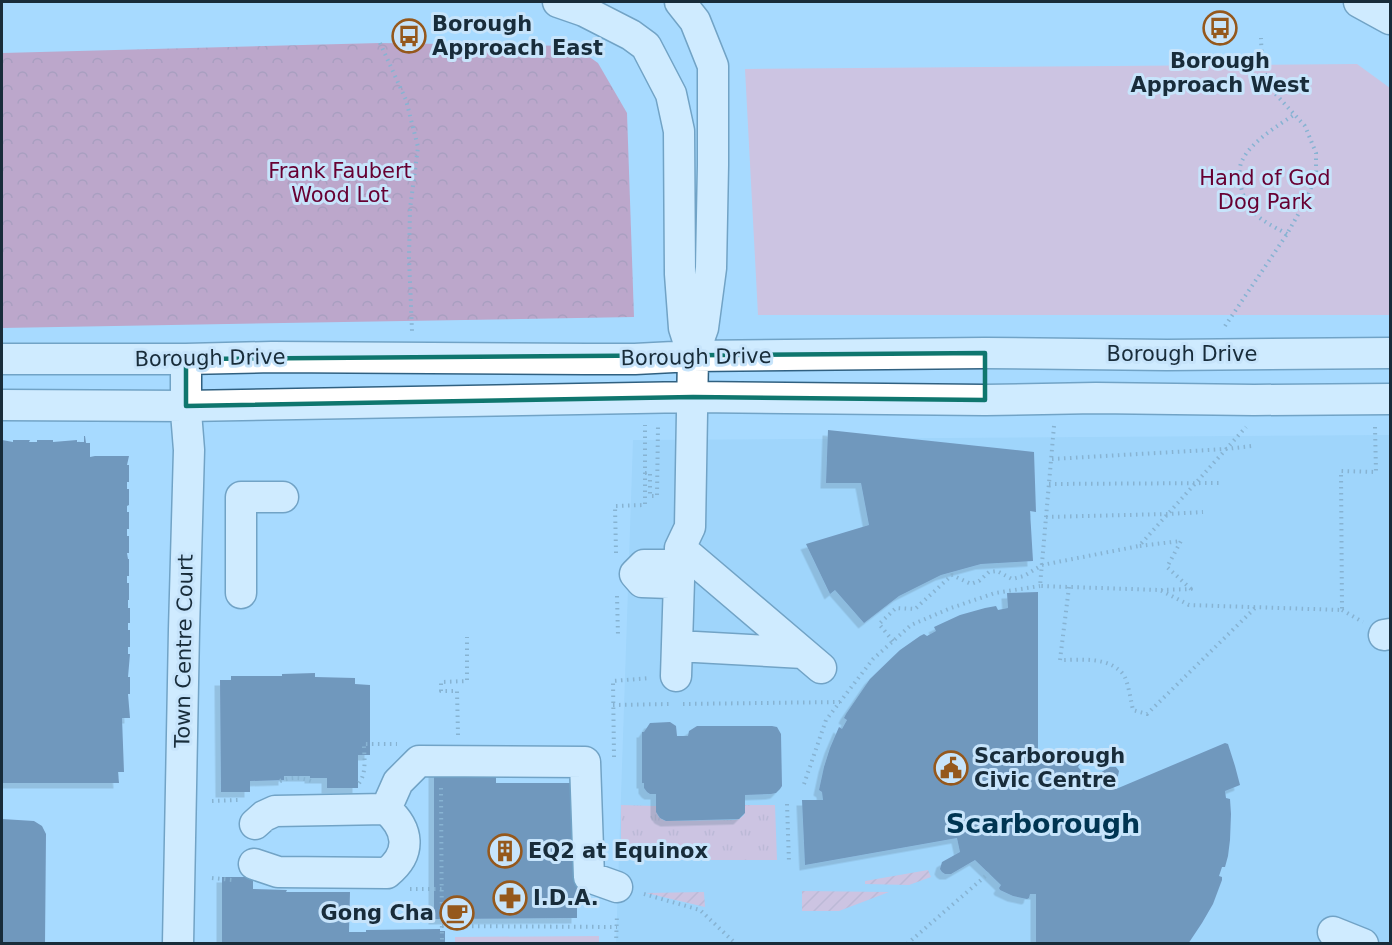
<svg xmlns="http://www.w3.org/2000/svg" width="1392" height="945" font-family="'DejaVu Sans',sans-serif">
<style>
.built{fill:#94cef7}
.grass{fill:url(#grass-tufts)}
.forest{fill:url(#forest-crowns)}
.park{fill:#f8a8bf}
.garden{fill:url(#garden-furrows)}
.building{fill:#2f466e;filter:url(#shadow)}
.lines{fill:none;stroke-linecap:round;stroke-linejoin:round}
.minor-casing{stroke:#306080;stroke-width:33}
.path{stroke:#5f839c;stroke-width:4;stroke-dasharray:1.5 4.5;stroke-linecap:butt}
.minor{stroke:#fff;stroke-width:30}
.marked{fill:none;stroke:#0f766e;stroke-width:4.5;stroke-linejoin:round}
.labels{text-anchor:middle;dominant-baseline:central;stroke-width:6;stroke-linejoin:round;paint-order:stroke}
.poi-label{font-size:21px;font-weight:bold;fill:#182c3a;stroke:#c7e4fb;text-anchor:start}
.park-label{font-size:21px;fill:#670032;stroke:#c7e4fb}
.street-label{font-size:21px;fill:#182c3a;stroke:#c7e4fb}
.district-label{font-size:27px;font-weight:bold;fill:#003552;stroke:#c7e4fb}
</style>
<defs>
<pattern id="grass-tufts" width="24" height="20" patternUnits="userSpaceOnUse" patternTransform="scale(1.5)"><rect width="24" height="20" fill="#f8a8bf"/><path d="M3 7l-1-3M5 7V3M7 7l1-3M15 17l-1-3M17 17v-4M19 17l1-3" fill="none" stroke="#d491a5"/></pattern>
<pattern id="forest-crowns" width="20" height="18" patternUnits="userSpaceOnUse" patternTransform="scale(1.5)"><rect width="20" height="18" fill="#d4698d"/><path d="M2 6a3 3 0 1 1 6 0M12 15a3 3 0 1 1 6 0" fill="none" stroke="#ab5774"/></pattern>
<pattern id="garden-furrows" width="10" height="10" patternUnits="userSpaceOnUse" patternTransform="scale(1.5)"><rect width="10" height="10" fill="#f8a8bf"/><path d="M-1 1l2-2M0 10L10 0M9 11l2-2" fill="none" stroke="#d491a5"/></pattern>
<filter id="shadow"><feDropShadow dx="-5.5" dy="5.5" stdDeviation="0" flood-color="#0004"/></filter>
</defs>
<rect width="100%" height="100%" fill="#a7daff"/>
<path class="built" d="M1390,435V943L616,944L633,440Z"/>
<path class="grass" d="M621,805L656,806C656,813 658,819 666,821L735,820L739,819L744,815L745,805H775L777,860H626L621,855Z"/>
<path class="forest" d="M380,43L574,46L598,63L627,113L634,317L2,328V53Z"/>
<path class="park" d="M1357,64L1390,88V315H758L745,69Z
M599,936V943H455V937Z"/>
<path class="garden" d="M928,870L931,877L909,885L865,884V881Z
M802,891L889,892L839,911H802Z
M704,892L705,907L646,893Z"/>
<path class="building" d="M828,430L1034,452L1036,512L1030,511L1033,561L981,564L941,575L899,596L864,623L835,590L830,594L806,544L869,525L861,483H826Z
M84,436H85L86,443H90V457L95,456H129L127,465H129V482H127V489H129V505L127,506V512H129V529H127V536H129V553H127L128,559H129V576H127V583H129V600H128V608H130V623H128V630H130V647H128V654H130L128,677H130V694H128L130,718H122L124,772H118L119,783H2V440L13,442V440H30L29,442H37V440H53V442L77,440V442H84Z
M1038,592V756H1047L1048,753L1051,752L1070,758L1080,764L1078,767L1090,780L1109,767H1116L1119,771L1118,776L1111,782L1116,789L1225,743L1228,744L1235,766L1240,785L1225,791L1226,798L1230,799L1231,814L1230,840L1228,856L1225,867H1222L1219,876L1222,877V880L1213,904L1202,923L1188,944H1036V894H1030L1029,898L1027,899L1013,896L1000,890L999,888L1001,885L975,860L951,874H945L942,872L940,869L942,862L960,852L957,838L805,865L802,800H823L822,792L819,790L824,767L830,748L839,727L842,729L847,720L844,718L846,714L870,679L900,650L920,636L924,634L927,636L936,631L934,627L960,615L985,608L996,606L998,610L1008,608L1007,593Z
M315,673V677L355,678V684L370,685V755H358V788H327V778H310V776H284V780L250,781V792H221L220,680H231V676H282V674Z
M670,722L676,726L677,736H688L689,731L697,726H772L777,727L781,734L782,786L780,789L776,793L771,794L745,795V813L739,819L666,821L660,818L656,812V794H650L647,792L644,788V783H642V732H644L650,723Z
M496,766V783H577V918L434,919V767Z
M2,819L34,821L42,826L46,834L45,944H2Z
M222,877H253V889L287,890L286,892H350L349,932H366V930L440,929V931H445V944H222Z"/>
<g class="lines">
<defs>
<path id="minor" d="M558,2L584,11L631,35L646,46L671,94L679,131L680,274L684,328L693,356L690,527L680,548L676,676
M680,2L695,21L713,66V165L711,268L703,328L693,356
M1359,2L1390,19
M2,359H186L272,357L586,359H635L693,356L985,353L1167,355L1390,353
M2,405L186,406L693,397L985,400L1096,398L1254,400L1390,399
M680,548L821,668
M644,565H666L679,574L670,583L642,582L635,574Z
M241,593V497H283
M1384,635L1390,634
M677,646L803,653
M386,809L398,782L419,761L585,762L589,877L617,887
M254,864L278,872L387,873C412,853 409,829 386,809L275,811L264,816L255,824
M1333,932L1363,944
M178,944L184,630L189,450L186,412V359"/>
</defs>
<use href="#minor" class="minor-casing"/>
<path class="path" d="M380,43L406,100L418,147L410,209L409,258L412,331
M1287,234C1260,219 1246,214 1240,182C1239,175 1239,165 1243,159C1252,141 1279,125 1295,114
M1225,326L1287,234L1304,204L1316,176V153L1305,126L1269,87L1262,64L1261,38
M1054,426L1040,586L1160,590L1189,605L1342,610L1341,471L1376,472L1375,427
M1052,459L1226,449L1252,446
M645,473H650V496H657L658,426
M1049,484L1222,483
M1046,517L1167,514L1203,512
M616,553L615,506L645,505V425
M1069,587L1060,660C1080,660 1108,656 1123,674C1128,680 1131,702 1133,710L1147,714L1255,608
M1161,590L1191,589L1167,567L1181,541L1139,546L1246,427
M617,596L618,636
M1342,610L1363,622
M893,641L879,624L896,608L915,609L952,575L971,584L979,581L989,572L997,571L1012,579L1024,576L1042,565L1139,546
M683,704L840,702
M613,705L669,704
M458,735L457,691H441V682L467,681V637
M614,757L613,681L650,678
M280,781C291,777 300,777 311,781
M359,783C367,773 364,756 364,744H397
M804,784L826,720L873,659L911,625L951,608L995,593L1040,586
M441,788L442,944
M212,801L238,800
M787,804L789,862
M212,878L232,880
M410,889H442
M644,894L700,910L736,944
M442,926L617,927
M616,944L617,914
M907,944L989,873"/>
<use href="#minor" class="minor"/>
</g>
<path d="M0 0H1392V945H0ZM985,353V400L693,397L186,406V359Z" fill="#a7daff" fill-opacity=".55" fill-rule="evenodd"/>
<path class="marked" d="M985,353V400L693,397L186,406V359Z"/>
<defs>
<symbol id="bus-ring" viewBox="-11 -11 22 22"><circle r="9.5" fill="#c7e4fb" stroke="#95581c" stroke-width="1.5"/><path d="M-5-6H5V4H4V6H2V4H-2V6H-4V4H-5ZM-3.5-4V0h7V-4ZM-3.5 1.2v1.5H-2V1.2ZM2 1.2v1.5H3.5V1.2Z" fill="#95581c"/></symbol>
<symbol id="civic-ring" viewBox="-11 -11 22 22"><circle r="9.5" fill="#c7e4fb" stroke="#95581c" stroke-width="1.5"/><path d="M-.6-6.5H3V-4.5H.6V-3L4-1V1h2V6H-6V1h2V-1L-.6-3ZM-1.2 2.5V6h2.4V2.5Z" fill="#95581c"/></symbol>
<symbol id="building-ring" viewBox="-11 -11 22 22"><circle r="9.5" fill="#c7e4fb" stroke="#95581c" stroke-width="1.5"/><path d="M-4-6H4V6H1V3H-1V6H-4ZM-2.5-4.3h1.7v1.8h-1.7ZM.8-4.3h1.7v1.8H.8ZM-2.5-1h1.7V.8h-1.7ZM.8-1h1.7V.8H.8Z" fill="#95581c"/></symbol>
<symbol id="pharmacy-ring" viewBox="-11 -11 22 22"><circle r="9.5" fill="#c7e4fb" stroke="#95581c" stroke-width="1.5"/><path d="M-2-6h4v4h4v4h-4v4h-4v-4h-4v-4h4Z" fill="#95581c"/></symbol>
<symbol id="cafe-ring" viewBox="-11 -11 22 22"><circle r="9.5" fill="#c7e4fb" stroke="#95581c" stroke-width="1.5"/><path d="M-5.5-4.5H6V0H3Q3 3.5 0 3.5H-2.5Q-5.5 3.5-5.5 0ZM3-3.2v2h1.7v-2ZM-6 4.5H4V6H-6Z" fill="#95581c"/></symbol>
</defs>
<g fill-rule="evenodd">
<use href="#bus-ring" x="1201" y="9" width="38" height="38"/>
<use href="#bus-ring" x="390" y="17" width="38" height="38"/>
<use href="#civic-ring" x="932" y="749" width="38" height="38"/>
<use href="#building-ring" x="486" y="832" width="38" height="38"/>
<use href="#pharmacy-ring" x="491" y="879" width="38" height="38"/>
<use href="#cafe-ring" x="438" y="894" width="38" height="38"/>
</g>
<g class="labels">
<g class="poi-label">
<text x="432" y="24">Borough<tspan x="432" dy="24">Approach East</tspan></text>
<text x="1220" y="61" text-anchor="middle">Borough<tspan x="1220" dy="24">Approach West</tspan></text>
<text x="974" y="756">Scarborough<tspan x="974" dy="24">Civic Centre</tspan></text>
<text x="528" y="851">EQ2 at Equinox</text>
<text x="533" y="898">I.D.A.</text>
<text x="434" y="913" text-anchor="end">Gong Cha</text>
</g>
<g class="park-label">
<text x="340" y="171">Frank Faubert<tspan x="340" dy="24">Wood Lot</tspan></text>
<text x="1265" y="178">Hand of God<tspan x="1265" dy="24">Dog Park</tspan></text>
</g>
<g class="street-label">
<text x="1182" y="354">Borough Drive</text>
<text transform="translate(696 357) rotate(-1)">Borough Drive</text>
<text transform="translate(210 358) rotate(-1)">Borough Drive</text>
<text transform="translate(184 651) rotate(-89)">Town Centre Court</text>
</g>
<g class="district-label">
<text x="1043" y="823">Scarborough</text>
</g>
</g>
<rect width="1392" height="945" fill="none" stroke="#182c3a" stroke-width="6"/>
</svg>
